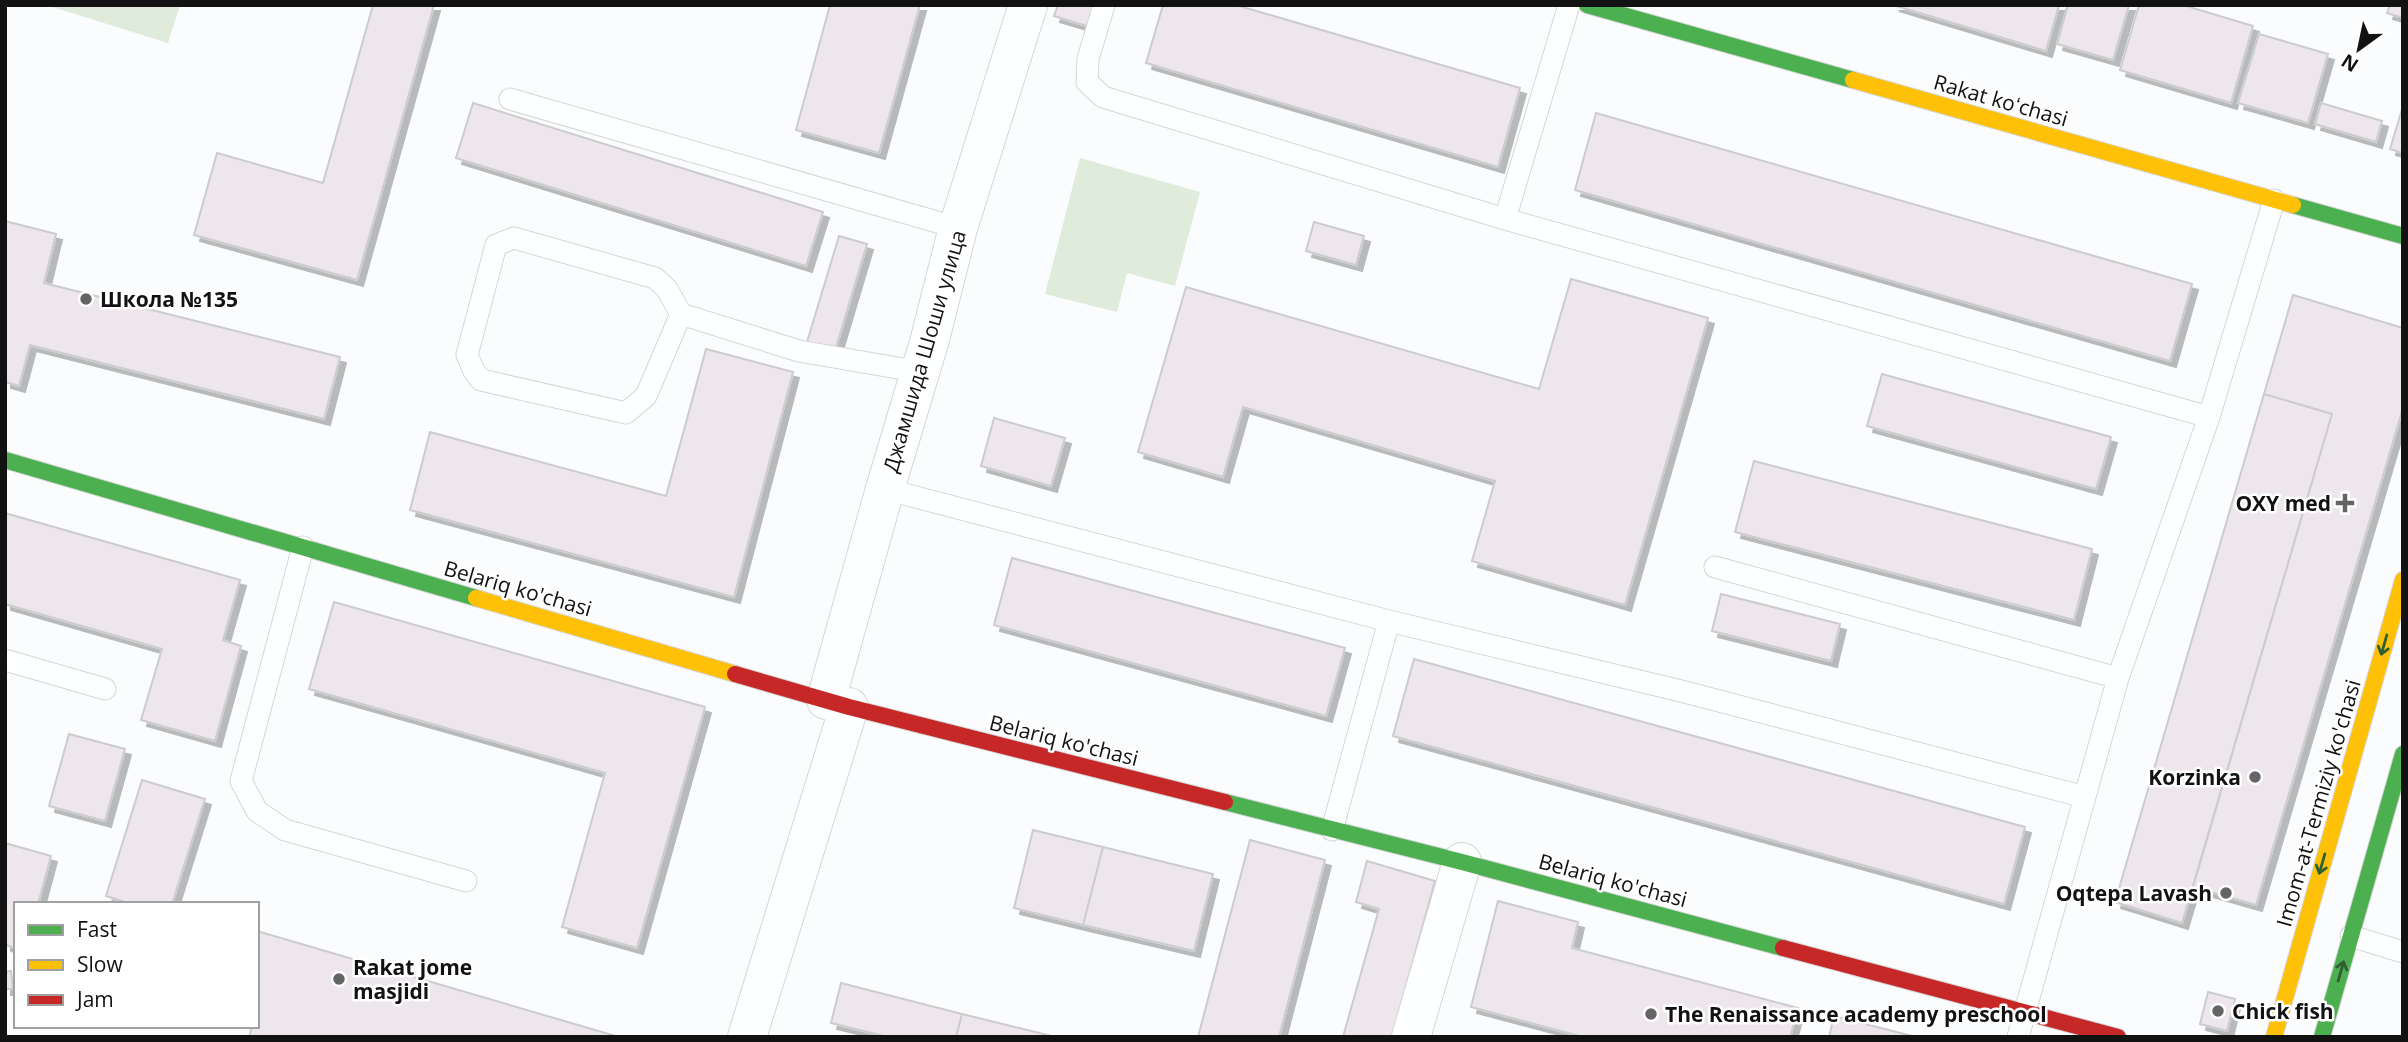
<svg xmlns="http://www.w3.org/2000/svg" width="2408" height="1042" font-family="'Open Sans',sans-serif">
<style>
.green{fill:#dfecdc}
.building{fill:#ede6ed;stroke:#cccccd;stroke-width:2;filter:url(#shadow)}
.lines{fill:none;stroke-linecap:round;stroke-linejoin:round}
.lane-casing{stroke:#d5d6d7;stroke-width:23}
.street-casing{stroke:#d5d6d7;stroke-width:40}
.fast-casing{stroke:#d5d6d7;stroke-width:18}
.slow-casing{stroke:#d5d6d7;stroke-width:18}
.jam-casing{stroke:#d5d6d7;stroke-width:18}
.lane{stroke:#feffff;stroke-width:21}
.street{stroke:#feffff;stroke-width:38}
.fast{stroke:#4caf50;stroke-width:16}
.slow{stroke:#ffc107;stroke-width:16}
.jam{stroke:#c62828;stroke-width:16}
.oneway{stroke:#2f6032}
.poi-dot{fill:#646465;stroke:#fff;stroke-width:2.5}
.labels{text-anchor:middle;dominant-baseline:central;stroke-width:5;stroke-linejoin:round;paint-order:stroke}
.street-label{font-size:21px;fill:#121213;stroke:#fff}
.poi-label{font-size:21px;font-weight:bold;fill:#121213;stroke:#fff;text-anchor:start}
</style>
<defs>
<filter id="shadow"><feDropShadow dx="6" dy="6" stdDeviation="0" flood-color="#0004"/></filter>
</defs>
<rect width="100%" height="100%" fill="#fbfcfd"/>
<path class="green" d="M46,5H180L168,43Z
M1080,158L1200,192L1175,286L1127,273L1117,312L1045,294Z"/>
<path class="building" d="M373,5H434L357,280L194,235L217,153L323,183Z
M830,5H920L879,153L796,130Z
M1058,5H1094L1087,26L1054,16Z
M1163,5H1236L1520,88L1498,167L1146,63Z
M1893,5H2059L2046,51Z
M2068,5H2129L2113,60L2057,44Z
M2139,5H2183L2253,26L2231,103L2120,70Z
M2390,5H2403V18L2387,13Z
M2259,34L2328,54L2308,123L2238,103Z
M473,103L823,212L806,266L456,158Z
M2321,103L2382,121L2376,142L2315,124Z
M2403,106V153L2390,149Z
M1596,113L2192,284L2170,361L1575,190Z
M5,221L56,234L44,283L340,357L324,419L30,345L19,386L5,382Z
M1314,222L1364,236L1356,265L1306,251Z
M839,236L867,244L835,351L807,342Z
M1571,279L1708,318L1625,605L1472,561L1495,481L1243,407L1223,477L1138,452L1186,287L1539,389Z
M2293,295L2403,328V408L2256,905L2193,887L2332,414L2264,394Z
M706,349L793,372L734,597L410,510L430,432L666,496Z
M1882,374L2111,437L2096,489L1867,426Z
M2264,394L2332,414L2182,923L2115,902Z
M994,418L1065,438L1051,486L981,466Z
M1754,461L2092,549L2074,620L1735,532Z
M5,513L240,580L223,640L241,646L215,741L141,720L162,649L5,604Z
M1012,558L1345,648L1326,716L994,625Z
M1721,594L1840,624L1831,661L1712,631Z
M334,602L705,707L637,948L562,927L605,773L309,689Z
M1414,659L2025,827L2004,904L1393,736Z
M69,734L125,749L105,821L49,806Z
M142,780L205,799L172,904H131L106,896Z
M1033,830L1103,847L1083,925L1014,908Z
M1250,840L1325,860L1279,1037H1198Z
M5,843L51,856L38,904H16V948L5,945Z
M1103,847L1213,874L1194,951L1083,925Z
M1367,861L1435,881L1392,1037H1343L1379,909L1356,902Z
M1498,901L1578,922L1572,948L1798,1008L1790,1037H1583L1471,1007Z
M257,931L619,1037H249L252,1026H257Z
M11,971L13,989H5V972Z
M841,983L962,1014L956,1037H888L831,1023Z
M2208,992L2235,999L2227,1031L2200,1024Z
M962,1014L1052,1036V1037H956Z
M1834,1016L1916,1037H1829Z"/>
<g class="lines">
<defs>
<path id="lane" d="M1104,5L1088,59L1087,82L1103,97L1505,219L2209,417
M510,99L958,228
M1505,219L1569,5
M681,314L646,396L626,413L481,380L474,371L467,355L496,245L514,238L655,278L667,289L681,314L799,351L921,372
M885,489L1389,621L1681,691L2085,797
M303,547L241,781L257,811L285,830L466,881
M1715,567L2118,678
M5,660L105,689
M1332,830L1389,621
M2351,936L2403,952
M2018,1037L2118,678L2209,417L2274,200"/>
<path id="street" d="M826,700L885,489L930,339L958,228L1028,5
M747,1037L849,707
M1411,1037L1462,862"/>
<path id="fast" d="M1587,5L1853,80
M2293,205L2403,236
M5,460L476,598
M1225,802L1462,862L1783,948
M2322,1037L2403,754"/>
<path id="slow" d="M1853,80L2293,205
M476,598L735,674
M2274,1037L2403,580"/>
<path id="jam" d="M735,674L849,707L1225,802
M1783,948L2118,1037"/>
</defs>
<use href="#lane" class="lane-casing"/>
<use href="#street" class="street-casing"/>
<use href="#fast" class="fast-casing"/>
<use href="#slow" class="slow-casing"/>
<use href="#jam" class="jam-casing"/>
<use href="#lane" class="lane"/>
<use href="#street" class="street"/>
<use href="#fast" class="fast"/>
<use href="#slow" class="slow"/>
<use href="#jam" class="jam"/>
</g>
<defs><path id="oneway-shaft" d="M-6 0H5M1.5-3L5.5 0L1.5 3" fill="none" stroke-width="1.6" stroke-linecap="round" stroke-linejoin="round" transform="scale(1.75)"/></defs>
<g class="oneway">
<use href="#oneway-shaft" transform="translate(2384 645) rotate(106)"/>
<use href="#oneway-shaft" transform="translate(2322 864) rotate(106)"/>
<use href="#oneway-shaft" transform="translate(2341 971) rotate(-74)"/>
</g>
<g class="poi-dot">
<circle cx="86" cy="299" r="7"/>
<path d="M2341.5 492.5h7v7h7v7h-7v7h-7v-7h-7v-7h7z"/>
<circle cx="2255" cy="777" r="7"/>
<circle cx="2226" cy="893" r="7"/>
<circle cx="339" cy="979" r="7"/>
<circle cx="2218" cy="1011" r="7"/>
<circle cx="1651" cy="1014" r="7"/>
</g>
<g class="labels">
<g class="street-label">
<text transform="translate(2001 100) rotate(16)">Rakat koʻchasi</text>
<text transform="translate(924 351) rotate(-74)">Джамшида Шоши улица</text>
<text transform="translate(518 588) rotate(16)">Belariq ko'chasi</text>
<text transform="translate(1064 740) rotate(14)">Belariq ko'chasi</text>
<text transform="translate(2318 803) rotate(-74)">Imom-at-Termiziy ko'chasi</text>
<text transform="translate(1613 880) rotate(15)">Belariq ko'chasi</text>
</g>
<g class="poi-label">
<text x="100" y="299">Школа №135</text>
<text x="2331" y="503" text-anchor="end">OXY med</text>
<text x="2241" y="777" text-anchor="end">Korzinka</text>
<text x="2212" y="893" text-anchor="end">Oqtepa Lavash</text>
<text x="353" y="967">Rakat jome<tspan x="353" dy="24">masjidi</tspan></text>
<text x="2232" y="1011">Chick fish</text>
<text x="1665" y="1014">The Renaissance academy preschool</text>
</g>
</g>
<rect width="2408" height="1042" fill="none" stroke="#121213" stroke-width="14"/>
<rect x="14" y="902" width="245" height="126" fill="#ffffff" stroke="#a0a0a1" stroke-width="2"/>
<rect x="28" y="925" width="35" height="10" fill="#4caf50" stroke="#a0a0a1" stroke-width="2"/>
<text x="77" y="937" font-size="21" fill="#121213">Fast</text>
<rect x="28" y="960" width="35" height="10" fill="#ffc107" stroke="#a0a0a1" stroke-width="2"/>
<text x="77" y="972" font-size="21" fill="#121213">Slow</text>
<rect x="28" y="995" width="35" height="10" fill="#c62828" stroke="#a0a0a1" stroke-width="2"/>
<text x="77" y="1007" font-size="21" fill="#121213">Jam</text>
<g transform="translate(2359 49) rotate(213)" stroke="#ffffff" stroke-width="5" paint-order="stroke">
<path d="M0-5L12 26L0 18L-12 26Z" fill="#121213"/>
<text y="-10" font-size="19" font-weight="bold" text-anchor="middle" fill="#121213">N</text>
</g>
</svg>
